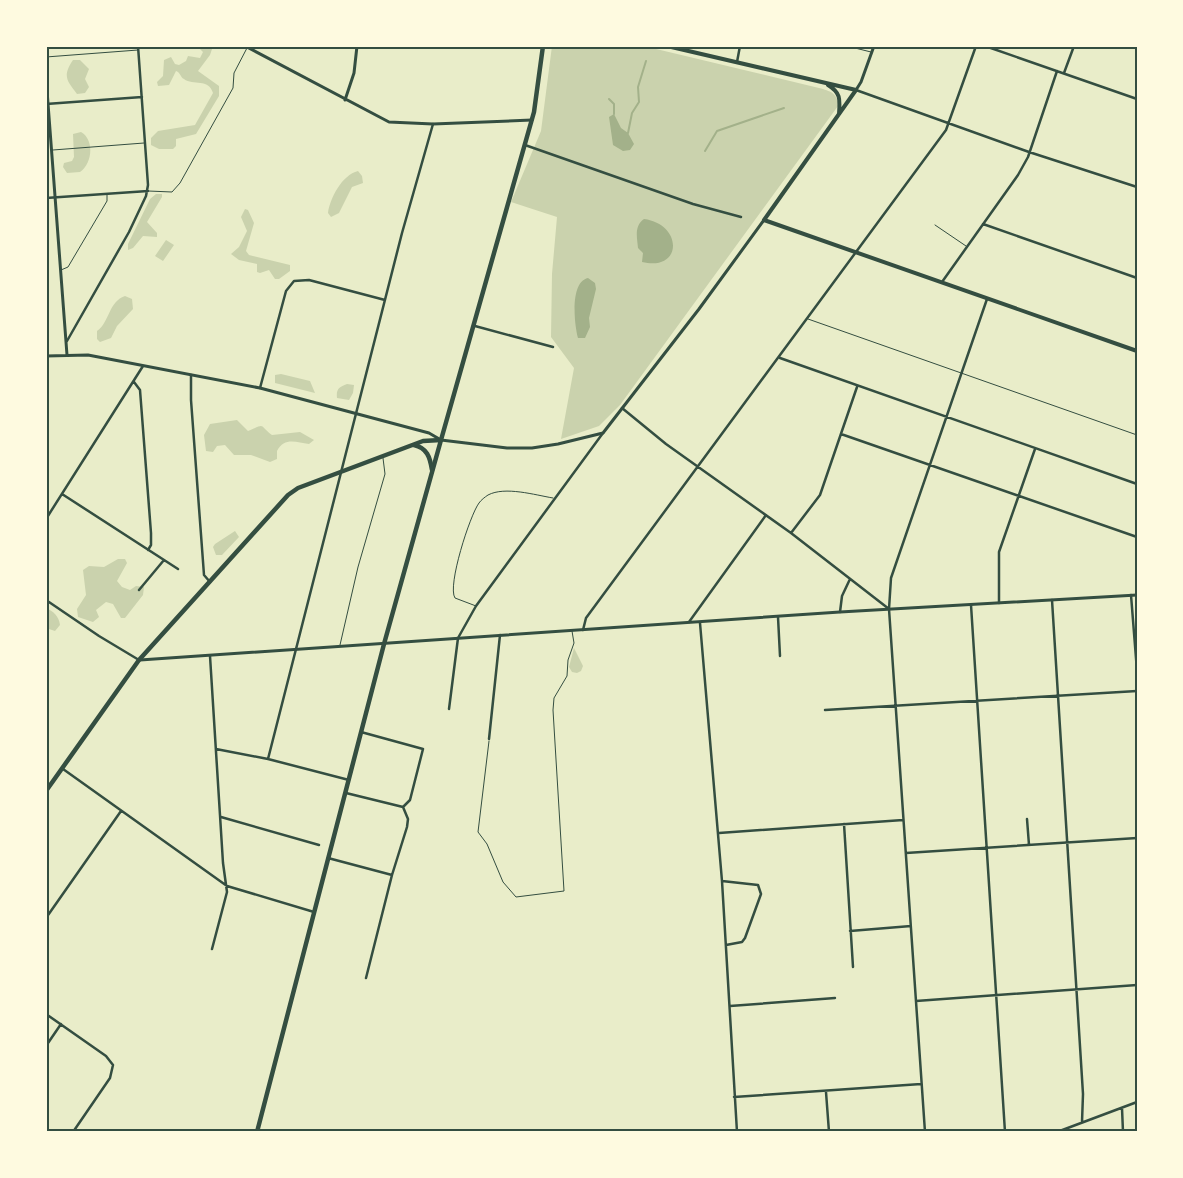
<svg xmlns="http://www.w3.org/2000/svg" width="1183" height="1178" font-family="Jost,sans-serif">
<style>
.green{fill:#cad2ad}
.water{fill:#a3b18a}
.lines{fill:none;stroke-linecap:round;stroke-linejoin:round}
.stream{stroke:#a3b18a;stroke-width:2}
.service{stroke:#344e41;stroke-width:1}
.minor{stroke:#344e41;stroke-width:2.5}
.tertiary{stroke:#344e41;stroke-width:3}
.secondary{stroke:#344e41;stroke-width:4}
.primary{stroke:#344e41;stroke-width:4.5}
.trunk{stroke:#344e41;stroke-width:4.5}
.neatline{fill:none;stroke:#344e41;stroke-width:2}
</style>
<rect width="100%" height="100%" fill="#e9edc9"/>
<path class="green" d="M197,46H213L210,55L198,71L219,86V96L196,134L176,139V146L173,149H159L151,145V138L158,131L195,125L213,93C209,78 193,86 184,79C180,77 181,73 176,71L169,85L158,86L157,82L163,76L164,60L171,57L175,64L179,65L186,61L188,56L200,58L203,52Z
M552,46H635L652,48L819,88C830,91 838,93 838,106L620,405L599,426L561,439L574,368L551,337L552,274L557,217L511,202L541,131Z
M73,60H80L89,69L85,79L89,87L85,93L77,94C67,81 62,76 73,60Z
M81,132C95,140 92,164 80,172L67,173L63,167L64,163L72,161L74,157L73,134Z
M358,171L362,176L363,183L352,187L339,213L331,217L328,213C330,198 342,175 358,171Z
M156,194H162V197L147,222L157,233V237L143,236L133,248L128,250V244L150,199Z
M245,209L248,210L254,223L246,251L249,255L290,265V271L279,279H275L269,270L260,273L257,272V264L239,260L231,254L239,247L247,231L241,217Z
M166,240L174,245L163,261L155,256Z
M125,296L132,299L133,309L117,326L111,338L100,342L97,339V331C110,322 108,302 125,296Z
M281,374L310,381L315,393L275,383V375Z
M347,384L354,385L353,393L349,400L337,398C336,389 339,387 347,384Z
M237,420L248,431C267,423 258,425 272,435L300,432L314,440L309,444C296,442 284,437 277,451V459L270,462L251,455H234L225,445L217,446L213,452L206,451L204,435L210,424Z
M235,531L239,537L222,555H216L213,547L215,544Z
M118,559H125L127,563L117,581L122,587L130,590L136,586L144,587L143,595L125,618H121L113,604L106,602L96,610L99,617L93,622L78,617L77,609L86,595L83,570L89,566L104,567Z
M46,608C53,611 59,616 60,625L55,631L46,628Z
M574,648L583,666L581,671L577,673L572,672L569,667Z"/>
<path class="water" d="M614,114L621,128L628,133L634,144L630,150L623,151L613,145L609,117Z
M644,219C683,224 683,272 642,262L643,253L638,248C637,237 634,226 644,219Z
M588,278L595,283L596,289L589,318L590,327L585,338H578C574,323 570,282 588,278Z"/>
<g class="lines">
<path class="stream" d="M609,99L614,104V114
M628,133L632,113L639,102L638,87L646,61
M705,151L717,131L784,108"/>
<path class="service" d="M847,46L871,52
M46,57L138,50
M53,150L144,143
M148,191L172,192L180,183L233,88L234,73L247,48
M935,225L966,246
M61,270L68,267L107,201V194
M808,319L1137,435
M476,606L455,598C447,586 470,515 479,503C481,500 485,497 488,495C505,486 535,495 553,498
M340,645L358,567L385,474L383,458
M489,741L478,832L487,844L503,882L516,897L564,891L553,710L554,698L567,676L568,660L574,643L572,631"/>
<path class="minor" d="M985,46L1137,99
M737,62L740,46
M1064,73L1074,46
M856,90L1029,152L1137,187
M46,104L142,97
M525,145L693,204L741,217
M46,198L148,191
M983,224L1137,278
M942,282L1018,175L1028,157L1057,71
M475,326L553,347
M67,341L129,232L146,196L148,185L138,46
M780,358L1137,484
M191,375V400L204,575L210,582
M134,382L140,390L151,533V545L148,550
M260,388L286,291L294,281L309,280L385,300
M622,408L666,444L791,533L889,609
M841,434L1137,537
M62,494L178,569
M46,519L143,366
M791,533L820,495L857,387
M139,590L164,560
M1131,595L1137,671
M46,600L99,636L139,660
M1052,600L1083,1094L1082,1122
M999,603V552L1035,449
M971,605L1005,1132
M840,612L842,596L850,579
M778,617L780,656
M689,622L766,515
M700,623L722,881L737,1132
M583,630L586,618L946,130L976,46
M210,656L223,863L227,892L212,949
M449,709L458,638L476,606L603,433
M825,710L1137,691
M361,732L423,749L410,800L403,807
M489,739L500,635
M216,749L268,759L349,780
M268,759L402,233L433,124
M63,769L227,886L314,912
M346,793L403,807
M221,817L319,845
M1027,819L1029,845
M844,824L853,967
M719,833L903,820
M906,853L1137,838
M328,858L392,875
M722,881L758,885L761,894L745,938L742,942L726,945
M46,918L121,811
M850,931L911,926
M366,978L392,875L407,827L408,819L403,807
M916,1001L1137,985
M730,1006L835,998
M46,1014L106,1056L113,1065L110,1078L73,1132
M46,1046L61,1024
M826,1092L829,1132
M734,1097L921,1084
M1122,1108L1123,1132
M925,1132L889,609L891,578L987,299
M1057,1132L1137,1102"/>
<path class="tertiary" d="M245,46L389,122L433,124L532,120
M46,77L67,355
M856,90L861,82L874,46
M345,100L354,73L357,46
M46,356L88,355L260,388L429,433L441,440L507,448H532L558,444L603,433L699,309L764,220
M140,660L840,612L1137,595"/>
<path class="secondary" d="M667,46L856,90L764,220L1137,351
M828,85C841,93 840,99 839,114"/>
<path class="primary" d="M257,1132L384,644L441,440"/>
<path class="trunk" d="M414,445C427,448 430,457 432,470
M46,791L139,660L288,495L298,488L423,441L441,440L534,112L543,46"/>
</g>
<rect width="1183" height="1178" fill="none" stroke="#fefae0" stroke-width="95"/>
<rect x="48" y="48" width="1088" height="1082" class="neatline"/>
</svg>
